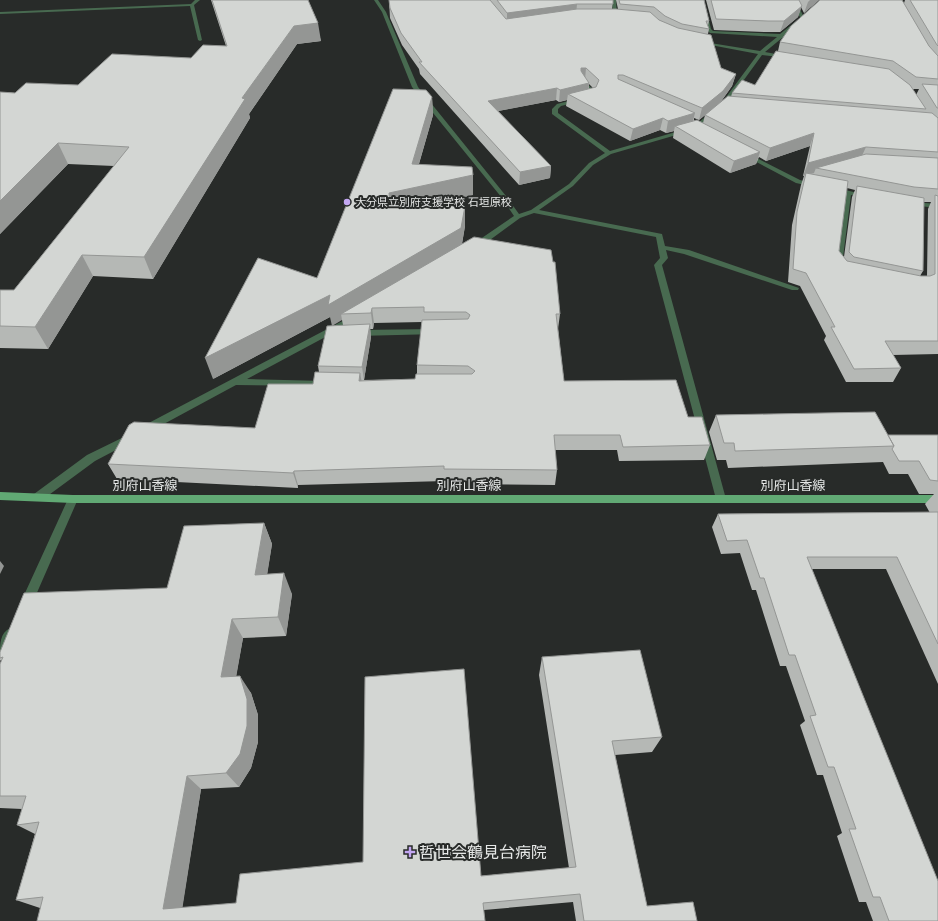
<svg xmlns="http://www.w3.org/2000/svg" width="938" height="921" font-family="Rubik,'Noto Sans JP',sans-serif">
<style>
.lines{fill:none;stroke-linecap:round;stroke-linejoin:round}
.minor{fill:#486a50;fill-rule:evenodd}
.major{fill:#61a974;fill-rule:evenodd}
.wall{fill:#b5b8b5;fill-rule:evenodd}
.shaded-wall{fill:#949694}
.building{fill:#d3d6d3;stroke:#949694}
.poi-dot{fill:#c3a7f2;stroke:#282b29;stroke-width:1.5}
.labels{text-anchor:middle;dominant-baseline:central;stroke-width:4;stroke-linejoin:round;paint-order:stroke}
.far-poi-label{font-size:11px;fill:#e5e7e6;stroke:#282b29;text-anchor:start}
.street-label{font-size:13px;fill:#e5e7e6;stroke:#282b29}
.near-poi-label{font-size:16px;fill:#e5e7e6;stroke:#282b29;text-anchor:start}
</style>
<rect width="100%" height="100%" fill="#282b29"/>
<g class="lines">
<path class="minor" d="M195,0H200L194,5L202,40L200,41L198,40L190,6L0,14V12L191,4Z
M374,0H378L386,12L418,87L506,196L519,214L531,210L569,184L589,163L605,153L552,114V109L557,104L589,96L590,93L581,83V81H585L596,93L593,98L561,106L558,109V113L610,151L693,127L721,104L758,54L700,43L698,41L760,51L777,37L710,33L707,30L700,0H704L711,29L713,31L780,34L795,22H799V24L765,52L787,56V58L762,55L725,106L697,129L611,154L593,165L573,186L539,210L662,234L665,246L689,250L799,288L798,290H792L684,254L666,250L668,258L662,265L726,499L725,502H717L716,499L654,265L660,258L656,237L534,213L520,218L479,248H473V244L514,216L502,198L412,87L382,12Z
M612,0H616L617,17L615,18L613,17Z
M791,0H795L805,19H801Z
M747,153L800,180L817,185L814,187L796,183L745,156L744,155Z
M833,187L870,196L867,198L851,195L842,265L838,267L834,265L844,193L831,190V188Z
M912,202L938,204V208L910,205V203Z
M354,315L358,318L357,320L247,379L325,381L328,382L330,384L328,386L236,385L149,432H143L141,429L143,426Z
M435,329L439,332L438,334L357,336L353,333L357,330Z
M130,434L133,435L135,438L133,441L95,461L42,500H34L33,497L34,494L87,455Z
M73,495L77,496L78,499L32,604L30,608L26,609L22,608L20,604L68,499L69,496Z
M10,628L14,630L16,634L4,653L0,655C0,644 0,633 10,628Z"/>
<path class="major" d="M0,492L73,495H938V503H73L0,500Z"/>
</g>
<path class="wall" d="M211,0H308L321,41L297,44L249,114L250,118L153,279L93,276L48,349L0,348V290H14L114,166L68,164L0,234V92L15,93L78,85L191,58L226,46Z
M389,0H613L612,9H618L616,0H704L709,21L708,26L709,29L708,34L721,68L736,74L732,86L720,103L731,97L732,93L755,85L778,51L780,42L904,3L905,0H938V354L893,355L901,368L893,382H846L824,340L826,336L800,286L788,282L792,225L801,185L804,176H803L810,146L766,161L759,157L756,164L730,173L673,138L674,131L666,133L660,130L630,141L566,106L567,100L559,102L556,100L498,111L551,166L550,178L519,185L420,74L419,69L402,45L390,18ZM589,84L593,88L589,89ZM913,89H919L916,95ZM715,107L705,115L703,123L694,121V118L699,120ZM847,188L855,190L852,197L844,257L839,251ZM924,202H931L928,209L927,276H920L923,271Z
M706,0H819L804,13L801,7L798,17L780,32H765L714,30Z
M432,97L433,115L419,164L473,175V195L424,206L465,226L462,244L560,314L558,329L564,381L688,417L710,445L704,460L619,461L617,450H555L557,470L555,485L445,484V481L298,485V488L117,479L108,464L255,428L313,384L319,372L318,366L343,325L342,320L330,317L213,379L317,278ZM422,322L417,365V374L415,379L362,380H361H364L371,337L370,329H373L374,323Z
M716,415L888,435H938V684L886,569H812L938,921H873L866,902H859L837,836L842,833L823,775H817L800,725L805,721L786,666H780L756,590H752L740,553L721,554L712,527L718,514L930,513L925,504L934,494H919L908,474H889L883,462L728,468L726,460H717L709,432Z
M264,523L272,544L267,574L292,594L286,636L243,638L236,676L251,693L258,715V742L251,768L239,787L201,789L182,908L236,903L481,876L569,868L539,675L542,657L662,737L652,752L615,755L647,906L697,921H576L573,902L484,910L40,908L16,900L35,834L17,825L22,809L0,808V664L1,661L0,660V652L167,588Z"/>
<path class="shaded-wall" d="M810,0H819L804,13L808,2Z
M577,4L576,15L507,23V13Z
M802,6L798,17L780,32L784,21Z
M318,23L321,41L297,44L249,114L250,118L153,279L144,257L242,98L294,26Z
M581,68H586L585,80H580Z
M736,74L732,86L720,103L699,120L702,108Z
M589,83L588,95L568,94L567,100L559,102L560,90Z
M557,88L556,100L488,113V101Z
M432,97L433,115L413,184L412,164Z
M695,113L692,125L675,126L674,131L666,133L668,121Z
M663,118L660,130L630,141L633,129Z
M814,133L810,146L766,161L770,148Z
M58,143L68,164L0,234V201Z
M866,147L860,160L816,168L814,173L805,175L806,173L804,176H803L808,163Z
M760,152L756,164L730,173L734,161Z
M551,166L550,178L519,185L520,172Z
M473,175V195L390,213L389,193Z
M465,206V226L461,249L341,314L342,320L332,326L330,317L213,379L205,358Z
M82,255L93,276L48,349L35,327Z
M372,308L374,323L373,329L371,313Z
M370,324L371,337L364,380L362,367Z
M360,373L363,388L359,381Z
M294,471L298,485V488L293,473Z
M264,523L272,544L264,595L255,575Z
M0,561L4,566L0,574Z
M284,573L292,594L286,636L278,617Z
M232,619L243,638L233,695L221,677Z
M240,676L251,693L258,715V742L251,768L239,787L226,773Z
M187,776L201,789L181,917L163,909Z"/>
<path class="building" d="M212,0H308L318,23L294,26L242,98L245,99L144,257L82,255L35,327L0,326V290H14L129,147L58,143L0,201V92L15,93L26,83L78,85L112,54L191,58L203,45L227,46Z
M389,0H490L506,19L577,9H616L650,12L659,20L678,28L711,35L721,68L736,74L723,91L702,108L623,75H618V79L695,113L668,121L663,118L633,129L568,94L596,87L599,80L586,68H581V71L589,83L560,90L557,88L488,101L551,166L520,172L419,62H422L401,33L390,8Z
M497,0H613V4H577L507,13Z
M619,0H704L709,21H706L709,29L682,24L665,16L654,7L620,4Z
M711,0H799L802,6L784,21H768L716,19Z
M820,0H902L929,46L938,56V79L916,77L893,61L780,42L791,26Z
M910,0H938V46L937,45Z
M776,51L889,69L910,85L926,109L732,93L742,80L755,85Z
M922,84L938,85V108H937Z
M393,89L426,90L432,97L412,164L472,167L473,175L389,193L390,206H465L461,228L328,305L330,295L205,358L258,258L317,278Z
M728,96L932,113L938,118V152L866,147L808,163L814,133L770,148L705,115Z
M697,120L760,152L734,161L675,126Z
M866,154L938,158V189L914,187L816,168Z
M806,173L848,181L839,251L847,261L921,276H930L935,274V195L938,196V341H885L901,368L854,369L831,327H835L806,273L793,269L797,212Z
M857,186L924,198L923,271L854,257L849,252Z
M474,237L551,250L553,262H555L560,314H556L564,381L676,380L688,417H702L710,445L623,447L620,435H554L557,470L444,469V466L294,471L293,473L108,464L129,425L134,422L255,428L268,384H313L315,372L360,373L359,381L415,379L416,374H472L475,371L468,366L417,365L422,320L468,319L470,315L466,312H424V307L372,308L371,313L341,314Z
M370,324L362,367L318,366L327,326Z
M875,412L894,446L735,451L734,443H724L716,415Z
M888,435H938V481L930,480L919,461H899L892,449L894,446Z
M938,512V644L897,557H807L938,881V921H889L880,897H873L849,829H856L834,767H828L810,716L816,715L795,655H789L764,578H760L747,540L727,541L718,514Z
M264,523L255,575L284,573L278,617L232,619L221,677L240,676L247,699V726L240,754L226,773L187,776L163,909L236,903L240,874L363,862L365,677L464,669L481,876L576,867L542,657L640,650L662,737L612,741L647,906L693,902L697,921H584L580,894L483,903L485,921H37L43,897L16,900L39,822L17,825L26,796H0V664L3,657L0,658V652L24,593L167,588L184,526Z"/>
<g class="poi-dot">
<circle cx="347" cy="202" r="4"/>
<path d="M408 846h4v4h4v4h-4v4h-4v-4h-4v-4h4z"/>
</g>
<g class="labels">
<g class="far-poi-label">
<text x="355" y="202">大分県立別府支援学校 石垣原校</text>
</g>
<g class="street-label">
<text x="145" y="485">別府山香線</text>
<text x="469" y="485">別府山香線</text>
<text x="793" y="485">別府山香線</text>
</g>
<g class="near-poi-label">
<text x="419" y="852">哲世会鶴見台病院</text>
</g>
</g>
</svg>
